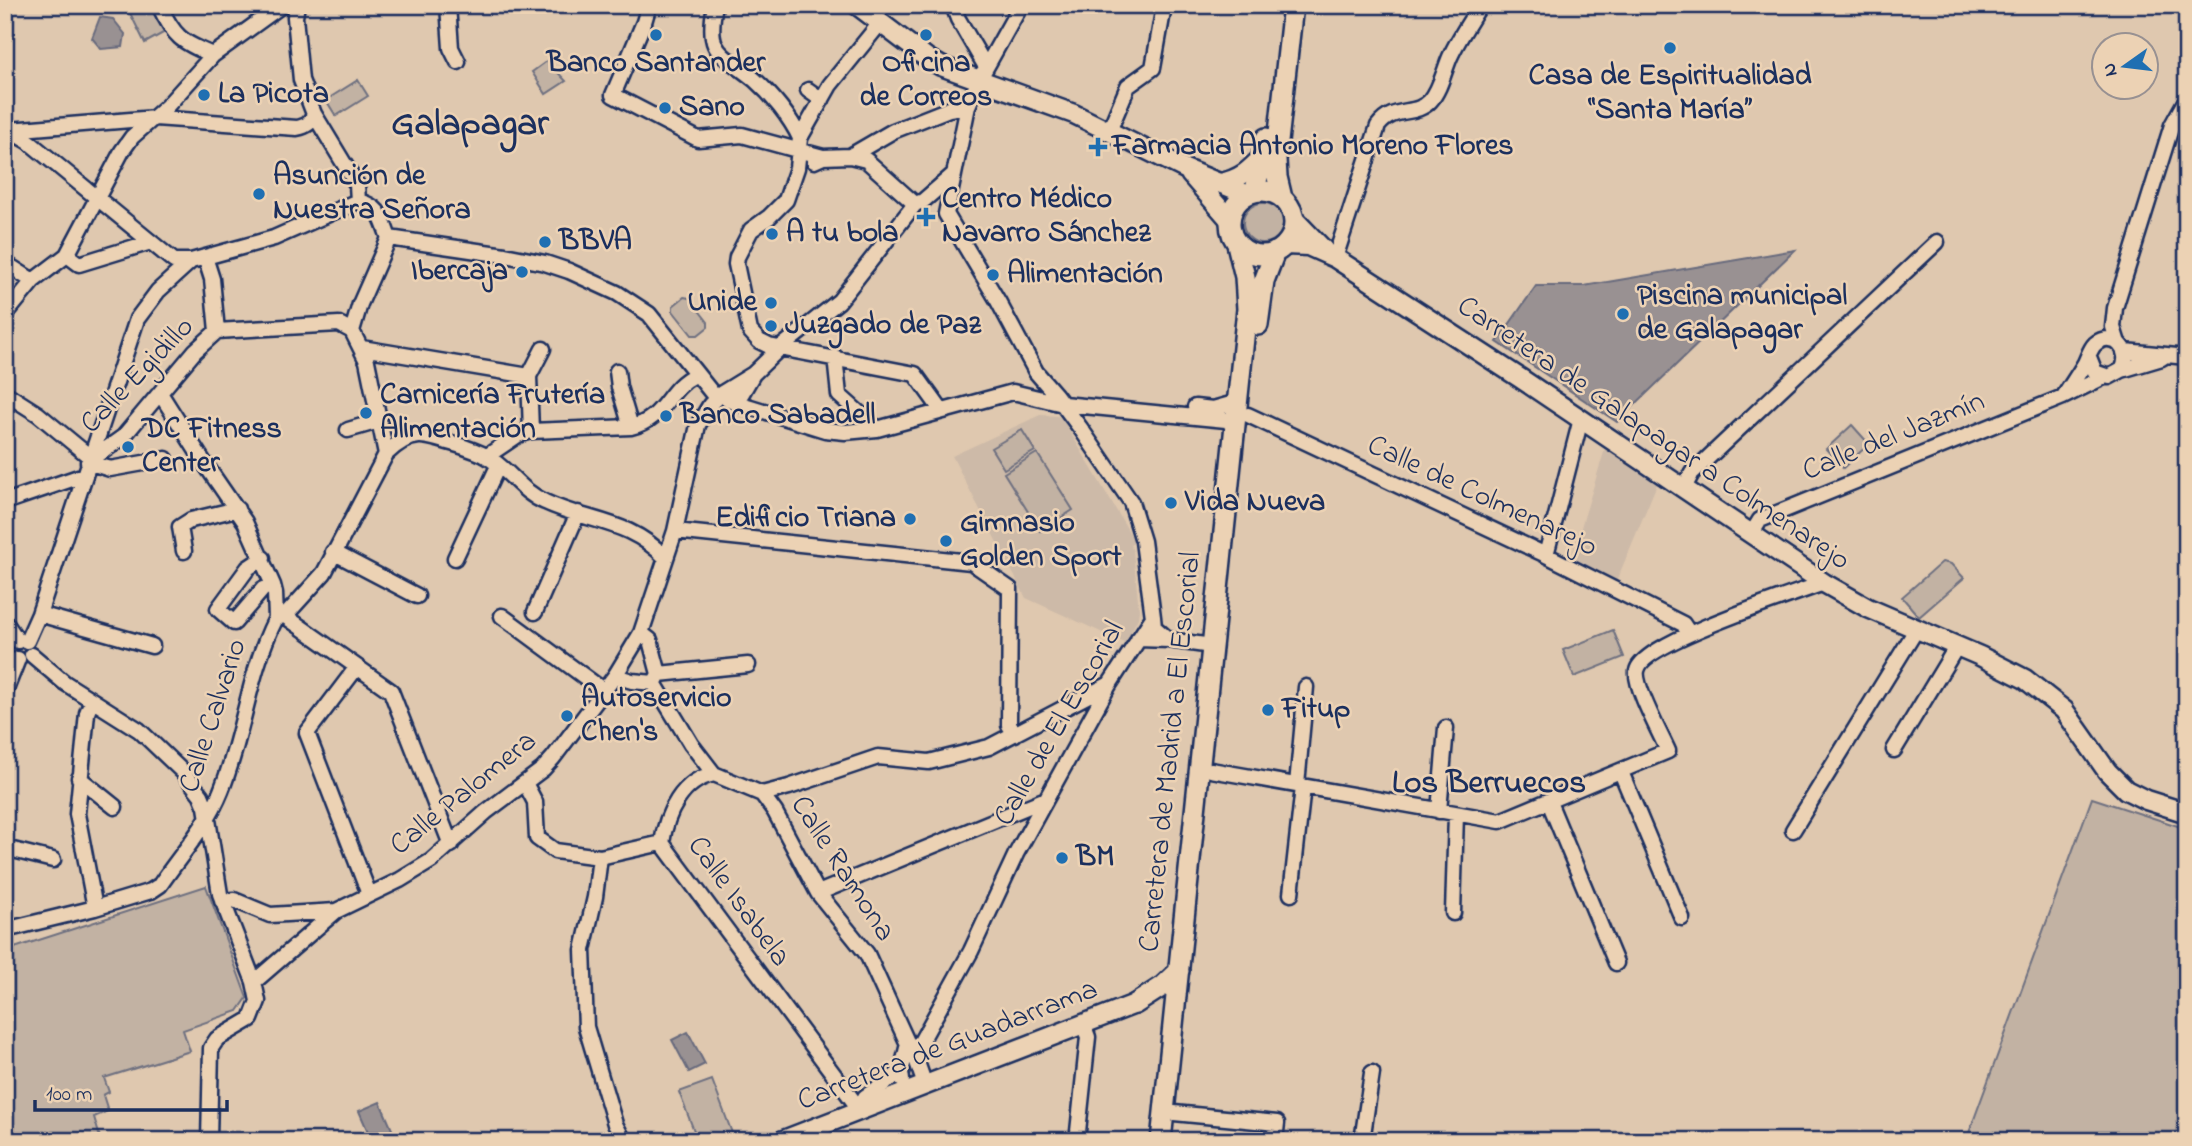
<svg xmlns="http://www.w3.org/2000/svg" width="2192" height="1146" font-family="'Indie Flower',sans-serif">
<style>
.built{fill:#cdbaa8}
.green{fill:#c2b2a3;stroke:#6e7080;stroke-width:2}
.water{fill:#999192;stroke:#676a7d;stroke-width:2}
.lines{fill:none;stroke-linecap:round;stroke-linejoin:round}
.minor-casing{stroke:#1b2f5e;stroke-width:19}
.major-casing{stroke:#1b2f5e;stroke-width:23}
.highway-casing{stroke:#1b2f5e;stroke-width:24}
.minor{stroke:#ecd2b4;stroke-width:14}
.major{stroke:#ecd2b4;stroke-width:18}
.highway{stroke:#ecd2b4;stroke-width:19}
.poi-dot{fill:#1f6fb2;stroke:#ecd2b4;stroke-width:2.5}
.labels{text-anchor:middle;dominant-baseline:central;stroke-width:5;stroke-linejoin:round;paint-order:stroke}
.poi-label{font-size:30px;font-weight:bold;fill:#1b2f5e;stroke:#ecd2b4;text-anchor:start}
.street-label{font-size:30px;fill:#1b2f5e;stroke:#ecd2b4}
.quarter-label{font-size:33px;font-weight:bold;fill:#1b2f5e;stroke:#ecd2b4}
.district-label{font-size:37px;font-weight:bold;fill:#1b2f5e;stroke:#ecd2b4}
</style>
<rect width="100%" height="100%" fill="#dfc8af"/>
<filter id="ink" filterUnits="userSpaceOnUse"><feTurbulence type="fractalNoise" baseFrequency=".0143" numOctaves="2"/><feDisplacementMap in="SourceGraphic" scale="14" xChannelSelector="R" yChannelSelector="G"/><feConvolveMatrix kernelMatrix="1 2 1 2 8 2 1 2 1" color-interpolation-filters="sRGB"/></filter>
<g filter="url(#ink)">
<path class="built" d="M1040,415L1058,416L1063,420L1135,542L1130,545L1133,551L1139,610L1138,618L1125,643L1026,598L952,456Z
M1605,449L1657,484L1616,582L1571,560Z"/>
<path class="green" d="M126,5H152L165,32L145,43Z
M547,61L566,81L546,94L532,72Z
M358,80L368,96L336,116L326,100Z
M1243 223a20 20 0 1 1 40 0a20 20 0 1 1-40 0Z
M684,297L689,298L708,322V327L698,335H692L673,311V306Z
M1852,425L1869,444L1843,468L1826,449Z
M1022,430L1035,451L1004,469L991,448Z
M1037,453L1073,510L1040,531L1004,473Z
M1942,562L1951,564L1964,578L1919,617L1902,597Z
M1613,630L1624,657L1574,677L1563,650Z
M2092,798L2187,829V1141H1966Z
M206,886L247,998L238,1011L183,1030L190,1051L104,1078L109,1092L103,1095L108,1111L94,1117L101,1141H5V951Z
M712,1080L735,1141H698L679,1092Z"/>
<path class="water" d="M100,17L113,19L125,34L123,47L101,49L92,38Z
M1795,250L1617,422L1497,342L1536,286H1584Z
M688,1032L705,1064L689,1072L672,1040Z
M380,1102L397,1141H372L359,1111Z"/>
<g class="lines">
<defs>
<path id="minor" d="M159,5C174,37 181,42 213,55
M297,5L295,17L301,80L314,114L357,185L358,201
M448,5L451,48L458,62
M649,5L644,22L613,95L698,139L742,135L823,157
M715,5C705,56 722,52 755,80C772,95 790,117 800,138
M953,5L958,19L986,67
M881,22L830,85L800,138L797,168L786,200L769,217L751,230L737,257L736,264L750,331L759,341L769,346L915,374L941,410
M808,90L822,100
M7,129L29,142L174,261H191
M9,130L155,118L297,128C307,126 311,123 314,114
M1109,131L1128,86L1153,68L1163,12
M850,156L866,160L915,204
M814,161L823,157L850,156L893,131L949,109L968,106
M358,201C381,207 381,217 389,238
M389,238L505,255L545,263L569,271L617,293L649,314L716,398
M67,255L79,264L151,242
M205,257L212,279L217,331
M1335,258L1378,126C1394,105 1415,117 1430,101C1440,90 1444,71 1450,57C1458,39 1470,22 1480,5
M5,263L33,281
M5,315L33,281L67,255L122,151L132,137L167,106L213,55L282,5
M2118,343L2113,327L2115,308L2172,125L2187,98
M362,348L529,376
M2125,351L2187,357
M835,357L839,395L877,429
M2122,370L2162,358
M617,371L619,387L631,427
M753,374L780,348L839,301L915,204L923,201L954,174
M5,393L38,414L90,457
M160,393L205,464L245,522L273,585L275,593L276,618
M2064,396C2071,385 2078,375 2085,363C2088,357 2090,349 2095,344C2113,329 2133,351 2122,370L2109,377L2095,372L2089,357
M728,400L825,430L845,432L877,429L1013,392L1063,404L1226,420L1235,426
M1195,407L1213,409L1238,402
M1248,415L1546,555L1683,624L1689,633
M348,430L379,421
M531,431L529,376L543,349
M386,454L367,361L352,331L360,304L389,238
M487,456L518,435L531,431L631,427C666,419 666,389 695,375
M88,462L123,437L195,351L217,331L339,324L352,331
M88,462L110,469L166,459
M1684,488L1692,473L1937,242
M5,502L84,475
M675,531L971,562L1010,589L1009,725L1015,734
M1752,533L1760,520L2063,397L2104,377
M184,551L180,527L191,520L237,509
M333,552L417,596
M1546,555L1581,419
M263,558L248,568L218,609L234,623L263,589L273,585
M455,558L498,466
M535,612L578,513
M39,614L152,646
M285,616L391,691L451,845
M502,616L604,691
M5,622L18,641
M641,633L650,640L659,674L655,682
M1138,639L1169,640L1154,627L1153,617
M1169,640L1212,646
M27,641L39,614L137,319L158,291L191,261L274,238L358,201
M32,655L65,683L139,730L183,772L201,795L206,807L220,894L254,982L258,1001L251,1019L217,1039L211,1048L209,1141
M357,667L307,733L369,894
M659,674L748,665
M615,676L632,681L654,683
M654,683L691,744L714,774L762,794L775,812L818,893L867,954L908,1044L918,1047
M5,692L18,659
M92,700L87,713L77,814L95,908
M1894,750L1957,646
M1211,770L1500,821L1668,751C1661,735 1634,686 1637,671C1641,643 1794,594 1824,583
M1621,772L1682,918
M79,778L115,807
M525,783L535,802L537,838L555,851L600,857L662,843
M1297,785L1306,687
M762,794L789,787L878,757L929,762L989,747L1108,685
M1549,802L1616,963
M1439,811L1446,728
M1793,830L1916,630
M662,843L860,1110
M662,843C666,814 682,780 714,774
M5,848L53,860
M600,857L595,897L583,950L586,1027L615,1124L624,1141
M818,893L1046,799
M1291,894L1303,787
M222,901L234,900L270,915L336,911
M1453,913L1456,814
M5,930L95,908L151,891L160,885C181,854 207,826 221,791C244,735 248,673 276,618L285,616L324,573L386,454C395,445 405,437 419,436C429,435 476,450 486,456C508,468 521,492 545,502C590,523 628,519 666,558
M254,982L336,911L400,880L431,861L486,812L543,769L553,758L615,676L641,633L675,531L698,425L710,405L722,393L753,374L742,393L734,401
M902,1080L901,1072L908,1044
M925,1085L917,1062L918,1047L971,951L1016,854L1109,685L1153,617L1143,541L1131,502L1081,429L1055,394L1036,372L998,301L946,214L968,106L979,80L1021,5
M860,1110L865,1097L901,1072
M1174,1113L1277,1123L1275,1141
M1077,1141L1088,1037L1083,1024
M1362,1141L1372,1073"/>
<path id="major" d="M857,5L927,58L941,66L1074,114L1185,169L1246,194
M1190,174L1229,219
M1220,183C1241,179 1250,170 1264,155
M1294,219L1324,250
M1285,245L1308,246L1335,258L1520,378L1824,583L1868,608L1980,656L2025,679L2064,710L2107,771L2126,790L2146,800L2187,813
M781,1141L1135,1004"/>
<path id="highway" d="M1230 223a32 32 0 1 1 64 0a32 32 0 1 1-64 0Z
M1255,191L1266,138
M1282,198L1277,177L1276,160L1293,5
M1258,325L1264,281L1275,252
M1135,1004L1163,986L1179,971
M1161,1141L1247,309L1245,277L1237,244"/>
</defs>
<use href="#minor" class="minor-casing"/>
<use href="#major" class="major-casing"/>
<use href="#highway" class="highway-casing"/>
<use href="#minor" class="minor"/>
<use href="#major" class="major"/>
<use href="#highway" class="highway"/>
</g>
</g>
<g class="poi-dot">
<circle cx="656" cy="35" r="7"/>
<circle cx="926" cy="35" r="7"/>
<circle cx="1670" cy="48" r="7"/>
<circle cx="204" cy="95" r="7"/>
<circle cx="665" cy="108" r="7"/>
<path d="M1094.5 136.5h7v7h7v7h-7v7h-7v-7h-7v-7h7z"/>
<circle cx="259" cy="194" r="7"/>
<path d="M922.5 206.5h7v7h7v7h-7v7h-7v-7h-7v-7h7z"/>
<circle cx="772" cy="234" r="7"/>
<circle cx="545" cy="242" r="7"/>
<circle cx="522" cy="272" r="7"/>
<circle cx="993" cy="275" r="7"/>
<circle cx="771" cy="303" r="7"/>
<circle cx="1623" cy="314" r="7"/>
<circle cx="771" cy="326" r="7"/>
<circle cx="366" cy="413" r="7"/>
<circle cx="666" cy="416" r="7"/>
<circle cx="128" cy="447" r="7"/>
<circle cx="1171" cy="503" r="7"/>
<circle cx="910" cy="519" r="7"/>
<circle cx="946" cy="541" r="7"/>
<circle cx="1268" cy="710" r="7"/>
<circle cx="567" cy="716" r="7"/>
<circle cx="1062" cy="858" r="7"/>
</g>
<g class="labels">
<g class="poi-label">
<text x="656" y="64" text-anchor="middle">Banco Santander</text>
<text x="926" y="64" text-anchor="middle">Oficina<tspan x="926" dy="34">de Correos</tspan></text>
<text x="1670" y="77" text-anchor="middle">Casa de Espiritualidad<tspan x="1670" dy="34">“Santa María”</tspan></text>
<text x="218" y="95">La Picota</text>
<text x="679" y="108">Sano</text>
<text x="1112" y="147">Farmacia Antonio Moreno Flores</text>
<text x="273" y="177">Asunción de<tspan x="273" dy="34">Nuestra Señora</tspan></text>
<text x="942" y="200">Centro Médico<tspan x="942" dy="34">Navarro Sánchez</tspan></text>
<text x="786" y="234">A tu bola</text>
<text x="559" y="242">BBVA</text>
<text x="508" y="272" text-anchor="end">Ibercaja</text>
<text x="1007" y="275">Alimentación</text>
<text x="1637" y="297">Piscina municipal<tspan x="1637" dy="34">de Galapagar</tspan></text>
<text x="757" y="303" text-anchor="end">Unide</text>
<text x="785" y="326">Juzgado de Paz</text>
<text x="380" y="396">Carnicería Frutería<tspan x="380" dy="34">Alimentación</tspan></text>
<text x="680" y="416">Banco Sabadell</text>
<text x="142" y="430">DC Fitness<tspan x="142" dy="34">Center</tspan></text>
<text x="1185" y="503">Vida Nueva</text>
<text x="896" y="519" text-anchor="end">Edificio Triana</text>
<text x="960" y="524">Gimnasio<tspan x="960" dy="34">Golden Sport</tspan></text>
<text x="581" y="699">Autoservicio<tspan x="581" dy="34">Chen's</tspan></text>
<text x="1282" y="710">Fitup</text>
<text x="1076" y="858">BM</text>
</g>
<g class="street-label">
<text transform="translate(138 376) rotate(-46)">Calle Egidillo</text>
<text transform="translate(1653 434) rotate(34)">Carretera de Galapagar a Colmenarejo</text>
<text transform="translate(1894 437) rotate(-22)">Calle del Jazmín</text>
<text transform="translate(1482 497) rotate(25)">Calle de Colmenarejo</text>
<text transform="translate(214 716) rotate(-72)">Calle Calvario</text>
<text transform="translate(1060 724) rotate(-60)">Calle de El Escorial</text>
<text transform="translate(1171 752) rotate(-84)">Carretera de Madrid a El Escorial</text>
<text transform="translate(464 794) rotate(-39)">Calle Palomera</text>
<text transform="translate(842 869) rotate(57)">Calle Ramona</text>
<text transform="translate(738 902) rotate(54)">Calle Isabela</text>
<text transform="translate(948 1046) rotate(-21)">Carretera de Guadarrama</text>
</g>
<g class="quarter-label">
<text x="1489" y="784">Los Berruecos</text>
</g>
<g class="district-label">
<text x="470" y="125">Galapagar</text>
</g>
</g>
<rect width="2192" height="1146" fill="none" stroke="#ecd2b4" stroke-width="28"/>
<rect x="14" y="14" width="2164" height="1118" fill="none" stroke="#1b2f5e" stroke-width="2.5" filter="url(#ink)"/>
<g transform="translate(2125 66) rotate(256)"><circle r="33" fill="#ecd2b4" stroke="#989192" stroke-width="2"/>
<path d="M0-5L12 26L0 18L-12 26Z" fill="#1f6fb2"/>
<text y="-10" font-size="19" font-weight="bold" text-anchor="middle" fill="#1b2f5e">N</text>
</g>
<path d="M35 1100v10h192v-10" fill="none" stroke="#1b2f5e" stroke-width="3.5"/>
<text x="46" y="1100" font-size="21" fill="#1b2f5e" stroke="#ecd2b4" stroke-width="5" paint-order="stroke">100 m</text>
</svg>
